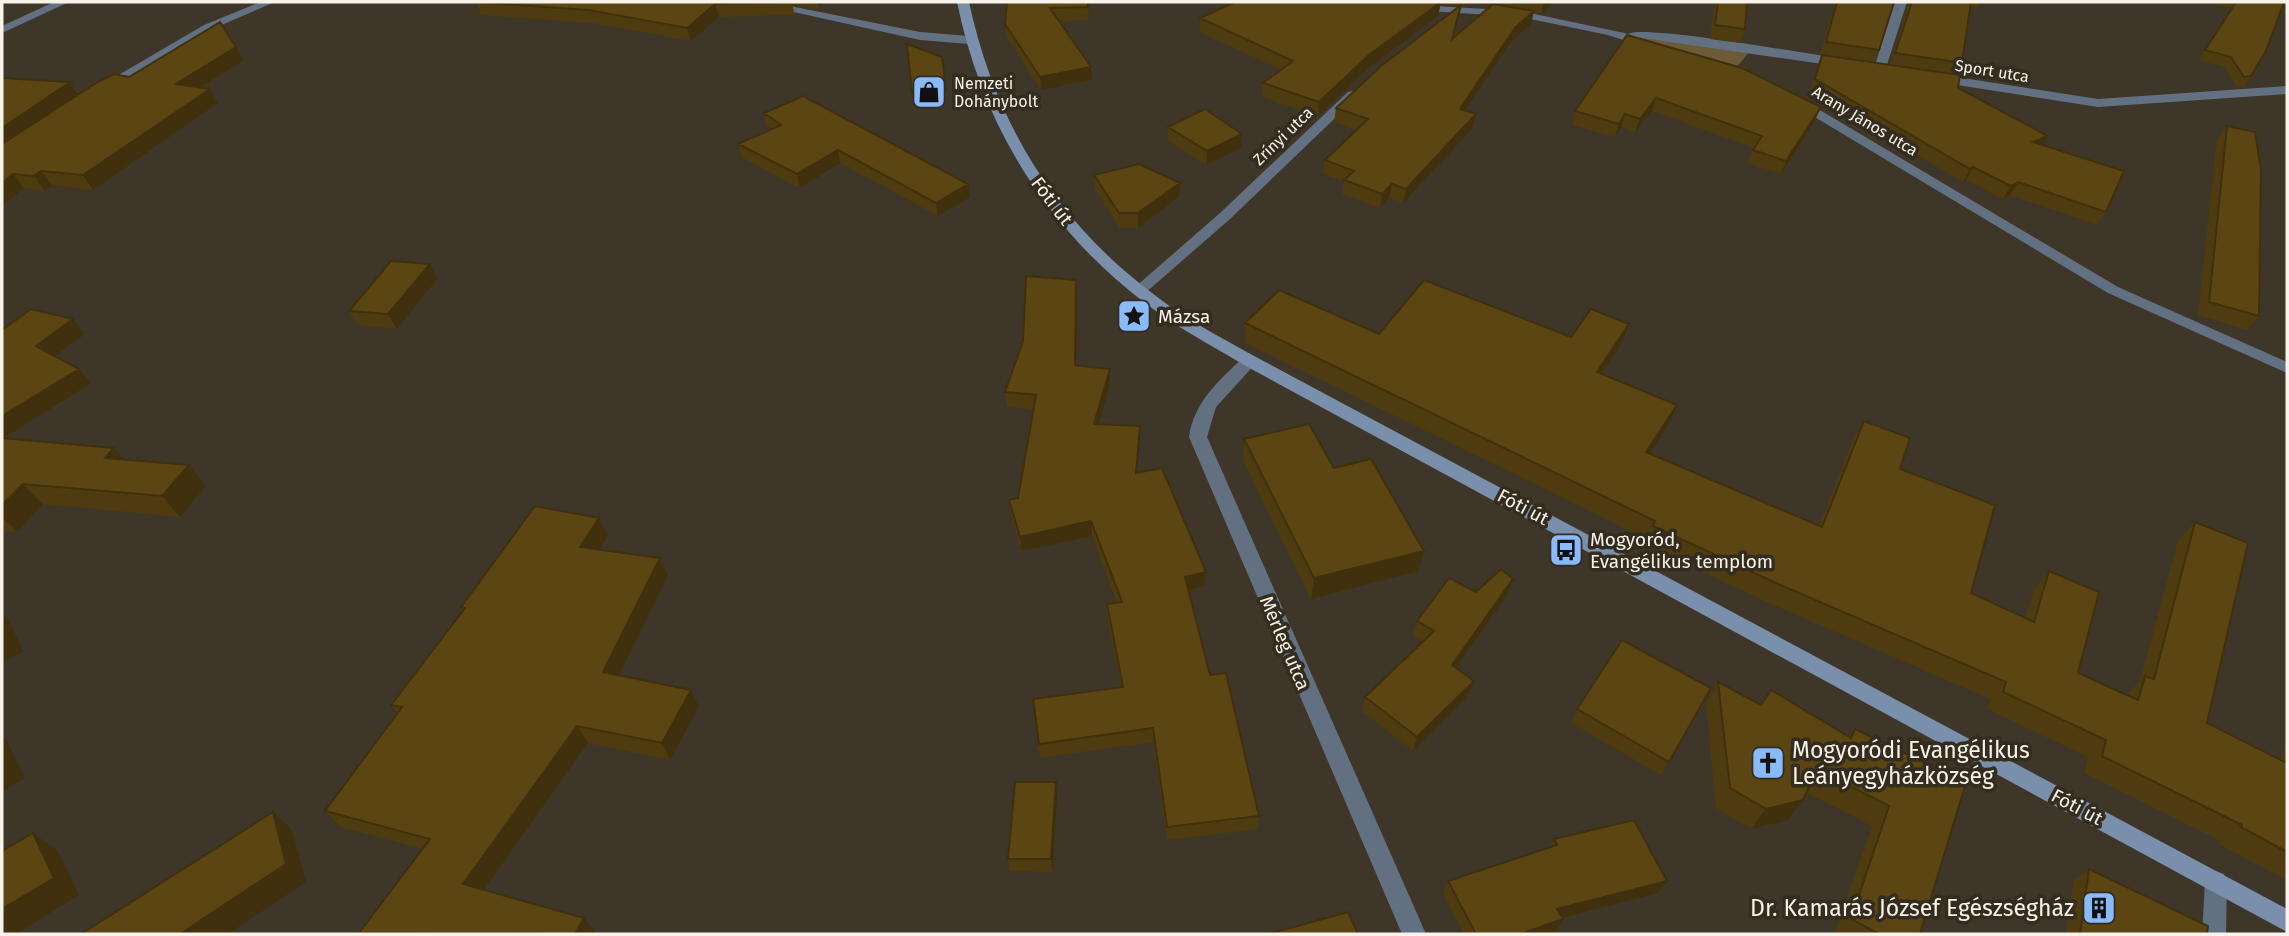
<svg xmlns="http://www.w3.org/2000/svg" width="2289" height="936" font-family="'Fira Sans',sans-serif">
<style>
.green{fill:#6d5b38}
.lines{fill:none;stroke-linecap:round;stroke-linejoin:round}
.minor{fill:#627082;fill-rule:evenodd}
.secondary{fill:#798fab;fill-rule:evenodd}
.wall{fill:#4e3b0f}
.shaded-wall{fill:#40300d}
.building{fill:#5b4512;stroke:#40300d;stroke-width:2}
.labels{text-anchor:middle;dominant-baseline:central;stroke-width:7;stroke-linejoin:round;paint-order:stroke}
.far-street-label{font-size:16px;fill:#f8f3ea;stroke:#332c1f}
.far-poi-label{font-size:16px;fill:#f8f3ea;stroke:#332c1f;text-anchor:start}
.street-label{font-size:19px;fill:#f8f3ea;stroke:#332c1f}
.poi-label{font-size:19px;fill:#f8f3ea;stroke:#332c1f;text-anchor:start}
.near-poi-label{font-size:23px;fill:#f8f3ea;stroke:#332c1f;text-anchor:start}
</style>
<rect width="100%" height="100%" fill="#3e3729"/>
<path class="green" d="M1637,37L1749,52L1736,68Z"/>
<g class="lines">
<path class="minor" d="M54,2H69L2,33V26Z
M260,2H275L212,29L108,90L98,87L204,25Z
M748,2H770L920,32L969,36L975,40L969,44L920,40Z
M1895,2H1907L1886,68L1876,71L1874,68Z
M1418,5L1520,11L1629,34C1641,24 1815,55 1843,59L1849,63L1843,67L1642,38L1654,44L1648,48L1608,35L1520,17L1414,10L1412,8Z
M1936,74L2098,99L2287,86V94L2098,107L1932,81V75Z
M1352,91L1356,92V98L1230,219L1144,294H1134L1131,291L1134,288L1220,213L1348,92Z
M1798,97L2118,287L2287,362V373L2108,293L1793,104V98Z
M1250,356L1258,361L1216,407L1207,437L1426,934H1402L1189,437C1194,402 1219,380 1244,357Z
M2216,871L2224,874L2227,882L2226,934H2202L2205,882L2208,874Z"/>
<path class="secondary" d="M957,2H969C995,123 1056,222 1156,296C1187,320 1222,338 1256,357L2287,909V932L1244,365C1211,345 1176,327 1145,303C1045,227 982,124 957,2Z"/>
</g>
<path class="wall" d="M476,2H823L819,9L792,4L795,15L719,17L691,41L593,23L481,15Z
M1007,2H1088L1089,20L1058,21L1092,80L1041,90L1007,37L1005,24Z
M1235,2H1465L1464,6H1461L1453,38L1501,6L1502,2H1553L1541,14L1533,13L1531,24L1512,41L1465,111L1476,114L1473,128L1403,203L1389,198L1380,208L1342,194L1344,181L1323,174L1325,160L1357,130L1334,122L1336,108L1460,6L1440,4L1438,16L1367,69L1318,116L1262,97L1263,83L1281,70L1200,32V18Z
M1715,2H1747L1745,29L1740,43L1710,39Z
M1835,2H1894L1879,50L1874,62L1890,65L1909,3V2H1981L1977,8L1970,6L1962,63L1956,74L1958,88L2043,145L2106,212L2097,225L2010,195L2003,199L1966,180L1963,182L1810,92L1817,67L1822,55H1820Z
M2206,2H2284L2251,76L2244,86L2237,87L2224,67L2198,60L2231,8Z
M1627,35L1821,107L1815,120L1781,174L1747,163L1754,148L1652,111L1635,132L1621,127L1615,137L1572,125L1575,111Z
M236,47L244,60L201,88L210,89L218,103L93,190L52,185L45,191L24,188L2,206V78L70,82L78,94L129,77Z
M942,57L947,97L913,101L912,93Z
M764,113L968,184L970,197L938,216L840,163L800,188L741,157L738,144L771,129L767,126Z
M2227,126L2259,316L2247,330L2198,315L2217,139Z
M1168,127L1242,134L1241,148L1206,165L1168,141Z
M1094,175L1179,197L1138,228H1120L1095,189Z
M437,279L397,329L357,325L349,311Z
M1076,280V365L1110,369V384L1099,424L1140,426V440L1137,473L1206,572L1205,586L1189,590L1210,675L1259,816L1257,829L1167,840L1153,742L1040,758L1033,699L1121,687L1107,618V604L1117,603L1092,536L1021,551L1011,514L1009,500L1018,498L1034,410L1007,406L1005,392Z
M73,319L85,334L54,356L79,369L91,383L3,438L124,459L189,465L206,486L180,517L43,504L17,532L2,531V330Z
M1245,323L1379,334L1571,337L1622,343L1602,374L1669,424L1650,453L1819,526L1853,440L1864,421L1900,469L1971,593L2025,618L2034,589L2049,571L2078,673L2127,695L2140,681L2178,540L2195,522L2207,723L2281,760L2287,736V880L2219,844L2220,841L2084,773L2088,757L1987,709L1990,699L1767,602L1644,544L1647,539L1244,342Z
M1244,439L1334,468L1424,551L1419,571L1311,599L1243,460Z
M608,536L599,550L660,558L668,576L619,675L691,690L699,707L670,760L588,743L484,889L596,933L595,934H360L423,849L340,827L325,811L398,713L391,705L463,611L461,607Z
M1513,579L1508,594L1456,668L1469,695L1413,751L1362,711L1365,697L1423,642L1413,636L1417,621L1476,592Z
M1718,682L1761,705L1849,737L1855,729L1966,783L1920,934H1834L1872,826L1807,793L1788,820L1751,829L1716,808L1706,704Z
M1711,688L1661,775L1571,723L1577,709Z
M1056,782L1057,795L1053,872L1010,871L1008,859Z
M1554,839L1658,893L1562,918L1563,919L1556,931L1549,934H1464L1443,893L1448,881L1550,847Z
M2089,869L2207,934H2066L2073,881Z"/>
<path class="shaded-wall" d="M818,2H823L819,9Z
M1441,2L1438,16L1367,69L1318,116L1319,102L1369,55Z
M1544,2H1553L1541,14Z
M715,4L719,17L691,41L687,28Z
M1534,11L1531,24L1512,41L1457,122L1460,109L1515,28Z
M236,47L244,60L184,98L176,84Z
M1091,67L1092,80L1041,90L1040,77Z
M70,82L79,96L2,150V128Z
M210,89L218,103L93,190L83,175Z
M1656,98L1652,111L1635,132L1640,119Z
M1821,107L1815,120L1781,174L1786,161Z
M1476,114L1473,128L1403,203L1406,189Z
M1625,114L1621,127L1615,137L1619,124Z
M1242,134L1241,148L1206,165L1207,151Z
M2048,136L2041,149L2033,142Z
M838,150L840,163L800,188L797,174Z
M1973,167L1966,180L1963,182L1970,169Z
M41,171L52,185L45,191L34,176Z
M13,174L24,188L2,206V183Z
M2018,182L2010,195L2003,199L2011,186Z
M1180,183L1179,197L1138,228V213Z
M968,184L970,197L938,216L936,203Z
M1392,184L1389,198L1380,208L1382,194Z
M430,264L437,279L397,329L388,314Z
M1076,280L1077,295L1076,380L1075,365Z
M73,319L85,334L48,361L36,346Z
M1629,324L1622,343L1591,390L1597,372Z
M79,369L91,383L2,439V416Z
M1110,369V384L1095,438L1094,424Z
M1677,405L1669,424L1639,471L1646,452Z
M1140,426V440L1136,488V473Z
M114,448L133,469L105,458Z
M189,465L206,486L180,517L162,496Z
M23,484L43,504L17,532L2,517V505Z
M599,518L608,536L589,565L580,547Z
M1091,521L1092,536L1021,551L1020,537Z
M1424,551L1419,571L1311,599L1314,578Z
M660,558L668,576L612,689L603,672Z
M1206,572L1205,586L1185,591V577Z
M1513,579L1508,594L1448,679L1452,665Z
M2,613L9,620L23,652L2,662Z
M1474,681L1469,695L1413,751L1417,737Z
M691,690L699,707L670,760L662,743Z
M577,726L588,743L477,899L463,884Z
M2,736L6,739L25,778L2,792Z
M1056,782L1057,795L1053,872L1051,859Z
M1803,800L1788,820L1751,829L1766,809Z
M273,812L292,830L306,882L228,934H180Z
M33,833L58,851L79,895L16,934H2V909Z
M1667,881L1658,893L1550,921L1557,909Z
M584,918L596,933L595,934H575Z
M1563,919L1556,931L1549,934H1521Z"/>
<path class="building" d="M476,2H792L715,4L687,28L588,10Z
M1007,2H1088V7L1050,8L1091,67L1040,77L1005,24Z
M1235,2H1441L1369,55L1319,102L1263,83L1293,61L1200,18Z
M1718,2H1747L1745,29L1715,25Z
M1837,2H1894L1879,50L1826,42Z
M1912,2H1971L1962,63L1895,53Z
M2236,2H2284L2266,51L2251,76L2244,77L2231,57L2205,50Z
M1493,4L1534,11L1515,28L1460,109L1476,114L1406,189L1392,184L1382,194L1344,180L1354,171L1325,160L1368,119L1336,108L1381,66L1461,5L1452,39Z
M220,22L236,47L176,84L210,89L83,175L41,171L34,176L13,174L2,183V144L96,83L114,74L129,77Z
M1627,35L1742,68L1821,107L1786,161L1753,150L1762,136L1656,98L1640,119L1625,114L1619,124L1575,111Z
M907,44L942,57L946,90L912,93Z
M1822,55L1960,75L1958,88L2048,136L2033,142L2124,171L2106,212L2018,182L2011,186L1973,167L1970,169L1815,79Z
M2,78L70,82L2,128Z
M803,96L968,184L936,203L838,150L797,174L738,144L781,125L764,113Z
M1205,109L1242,134L1207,151L1168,127Z
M2227,126L2255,132L2261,170L2259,316L2209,302Z
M1139,164L1180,183L1138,213H1119L1094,175Z
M391,261L430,264L388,314L349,311Z
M1026,276L1076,280L1075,365L1110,369L1094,424L1140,426L1136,473L1162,468L1206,572L1185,577L1210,675L1226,673L1259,816L1167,827L1153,728L1039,744L1033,699L1123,687L1107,604L1122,602L1091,521L1020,537L1009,500L1018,498L1036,395L1005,392L1023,341Z
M1424,280L1571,337L1591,309L1629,324L1597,372L1677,405L1646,452L1822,527L1864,421L1910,438L1900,469L1995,505L1971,593L2034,622L2049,571L2099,592L2078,673L2138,700L2145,676L2154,679L2195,522L2248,543L2207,723L2287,763V852L2241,827L2242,825L2102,756L2106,740L2003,692L2006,682L1778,584L1653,526L1655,521L1245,323L1279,290L1379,334Z
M31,309L73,319L36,346L79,369L2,416V330Z
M1309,424L1334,468L1371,459L1424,551L1314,578L1244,439Z
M2,438L114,448L105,458L189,465L162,496L23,484L2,505Z
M535,506L599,518L580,547L660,558L603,672L691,690L662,743L577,726L463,884L584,918L575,934L359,933L430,839L325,811L402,707L391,705L465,608L461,607Z
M1501,569L1513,579L1452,665L1474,681L1417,737L1365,697L1434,631L1417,621L1449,578L1476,592Z
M1622,640L1711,688L1669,762L1577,709Z
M1718,682L1761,705L1771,690L1851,738L1855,729L1966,783L1920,934H1879L1851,919L1889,806L1817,769L1803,800L1766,809L1730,788Z
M1015,782H1056L1051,859H1008Z
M273,812L286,864L180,934H81Z
M1634,820L1667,881L1557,909L1563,919L1521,934H1476L1448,881L1557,845L1554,839Z
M33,833L54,878L2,909V851Z
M2089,869L2208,926L2207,934H2080Z
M1348,912L1358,934H1268Z"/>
<defs>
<symbol id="shop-square" viewBox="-11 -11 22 22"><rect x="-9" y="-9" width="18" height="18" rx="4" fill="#88bafc" stroke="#332c1f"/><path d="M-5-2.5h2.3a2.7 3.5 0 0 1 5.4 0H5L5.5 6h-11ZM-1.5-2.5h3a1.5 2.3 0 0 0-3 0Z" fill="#111"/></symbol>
<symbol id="sight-square" viewBox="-11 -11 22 22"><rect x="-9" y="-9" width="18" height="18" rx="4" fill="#88bafc" stroke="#332c1f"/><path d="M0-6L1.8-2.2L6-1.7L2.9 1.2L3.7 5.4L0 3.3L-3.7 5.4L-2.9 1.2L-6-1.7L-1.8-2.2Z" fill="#111"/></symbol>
<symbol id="bus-square" viewBox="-11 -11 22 22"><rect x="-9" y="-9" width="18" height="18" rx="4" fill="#88bafc" stroke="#332c1f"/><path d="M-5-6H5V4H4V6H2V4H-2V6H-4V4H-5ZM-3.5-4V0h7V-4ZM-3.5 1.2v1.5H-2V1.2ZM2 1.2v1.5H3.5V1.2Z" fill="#111"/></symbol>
<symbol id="church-square" viewBox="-11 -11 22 22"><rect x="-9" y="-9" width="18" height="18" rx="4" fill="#88bafc" stroke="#332c1f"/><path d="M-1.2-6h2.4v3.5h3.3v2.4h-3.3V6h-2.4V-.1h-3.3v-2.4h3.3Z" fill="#111"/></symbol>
<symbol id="building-square" viewBox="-11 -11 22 22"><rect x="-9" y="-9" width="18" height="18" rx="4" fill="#88bafc" stroke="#332c1f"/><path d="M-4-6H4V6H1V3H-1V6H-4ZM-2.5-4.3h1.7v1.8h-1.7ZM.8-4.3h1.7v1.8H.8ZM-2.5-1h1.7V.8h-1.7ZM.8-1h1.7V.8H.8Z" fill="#111"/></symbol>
</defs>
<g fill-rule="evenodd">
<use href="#shop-square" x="910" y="73" width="38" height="38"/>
<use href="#sight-square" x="1115" y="297" width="38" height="38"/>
<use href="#bus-square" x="1547" y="531" width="38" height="38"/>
<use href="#church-square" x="1749" y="744" width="38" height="38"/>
<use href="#building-square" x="2080" y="889" width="38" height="38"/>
</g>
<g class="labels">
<g class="far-street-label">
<text transform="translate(1992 71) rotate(9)">Sport utca</text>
<text transform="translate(1865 121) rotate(31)">Arany János utca</text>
<text transform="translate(1283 136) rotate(-44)">Zrínyi utca</text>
</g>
<g class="far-poi-label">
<text x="954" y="83">Nemzeti<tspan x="954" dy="18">Dohánybolt</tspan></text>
</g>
<g class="street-label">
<text transform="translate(1052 201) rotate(53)">Fóti út</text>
<text transform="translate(1523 507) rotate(28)">Fóti út</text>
<text transform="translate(1285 643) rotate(67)">Mérleg utca</text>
<text transform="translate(2077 807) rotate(28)">Fóti út</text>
</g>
<g class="poi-label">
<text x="1158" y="316">Mázsa</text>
<text x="1590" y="539">Mogyoród,<tspan x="1590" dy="22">Evangélikus templom</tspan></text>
</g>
<g class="near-poi-label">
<text x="1792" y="750">Mogyoródi Evangélikus<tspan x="1792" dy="26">Leányegyházközség</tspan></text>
<text x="2074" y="908" text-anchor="end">Dr. Kamarás József Egészségház</text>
</g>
</g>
<rect width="2289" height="936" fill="none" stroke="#f8f3ea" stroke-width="7"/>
</svg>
